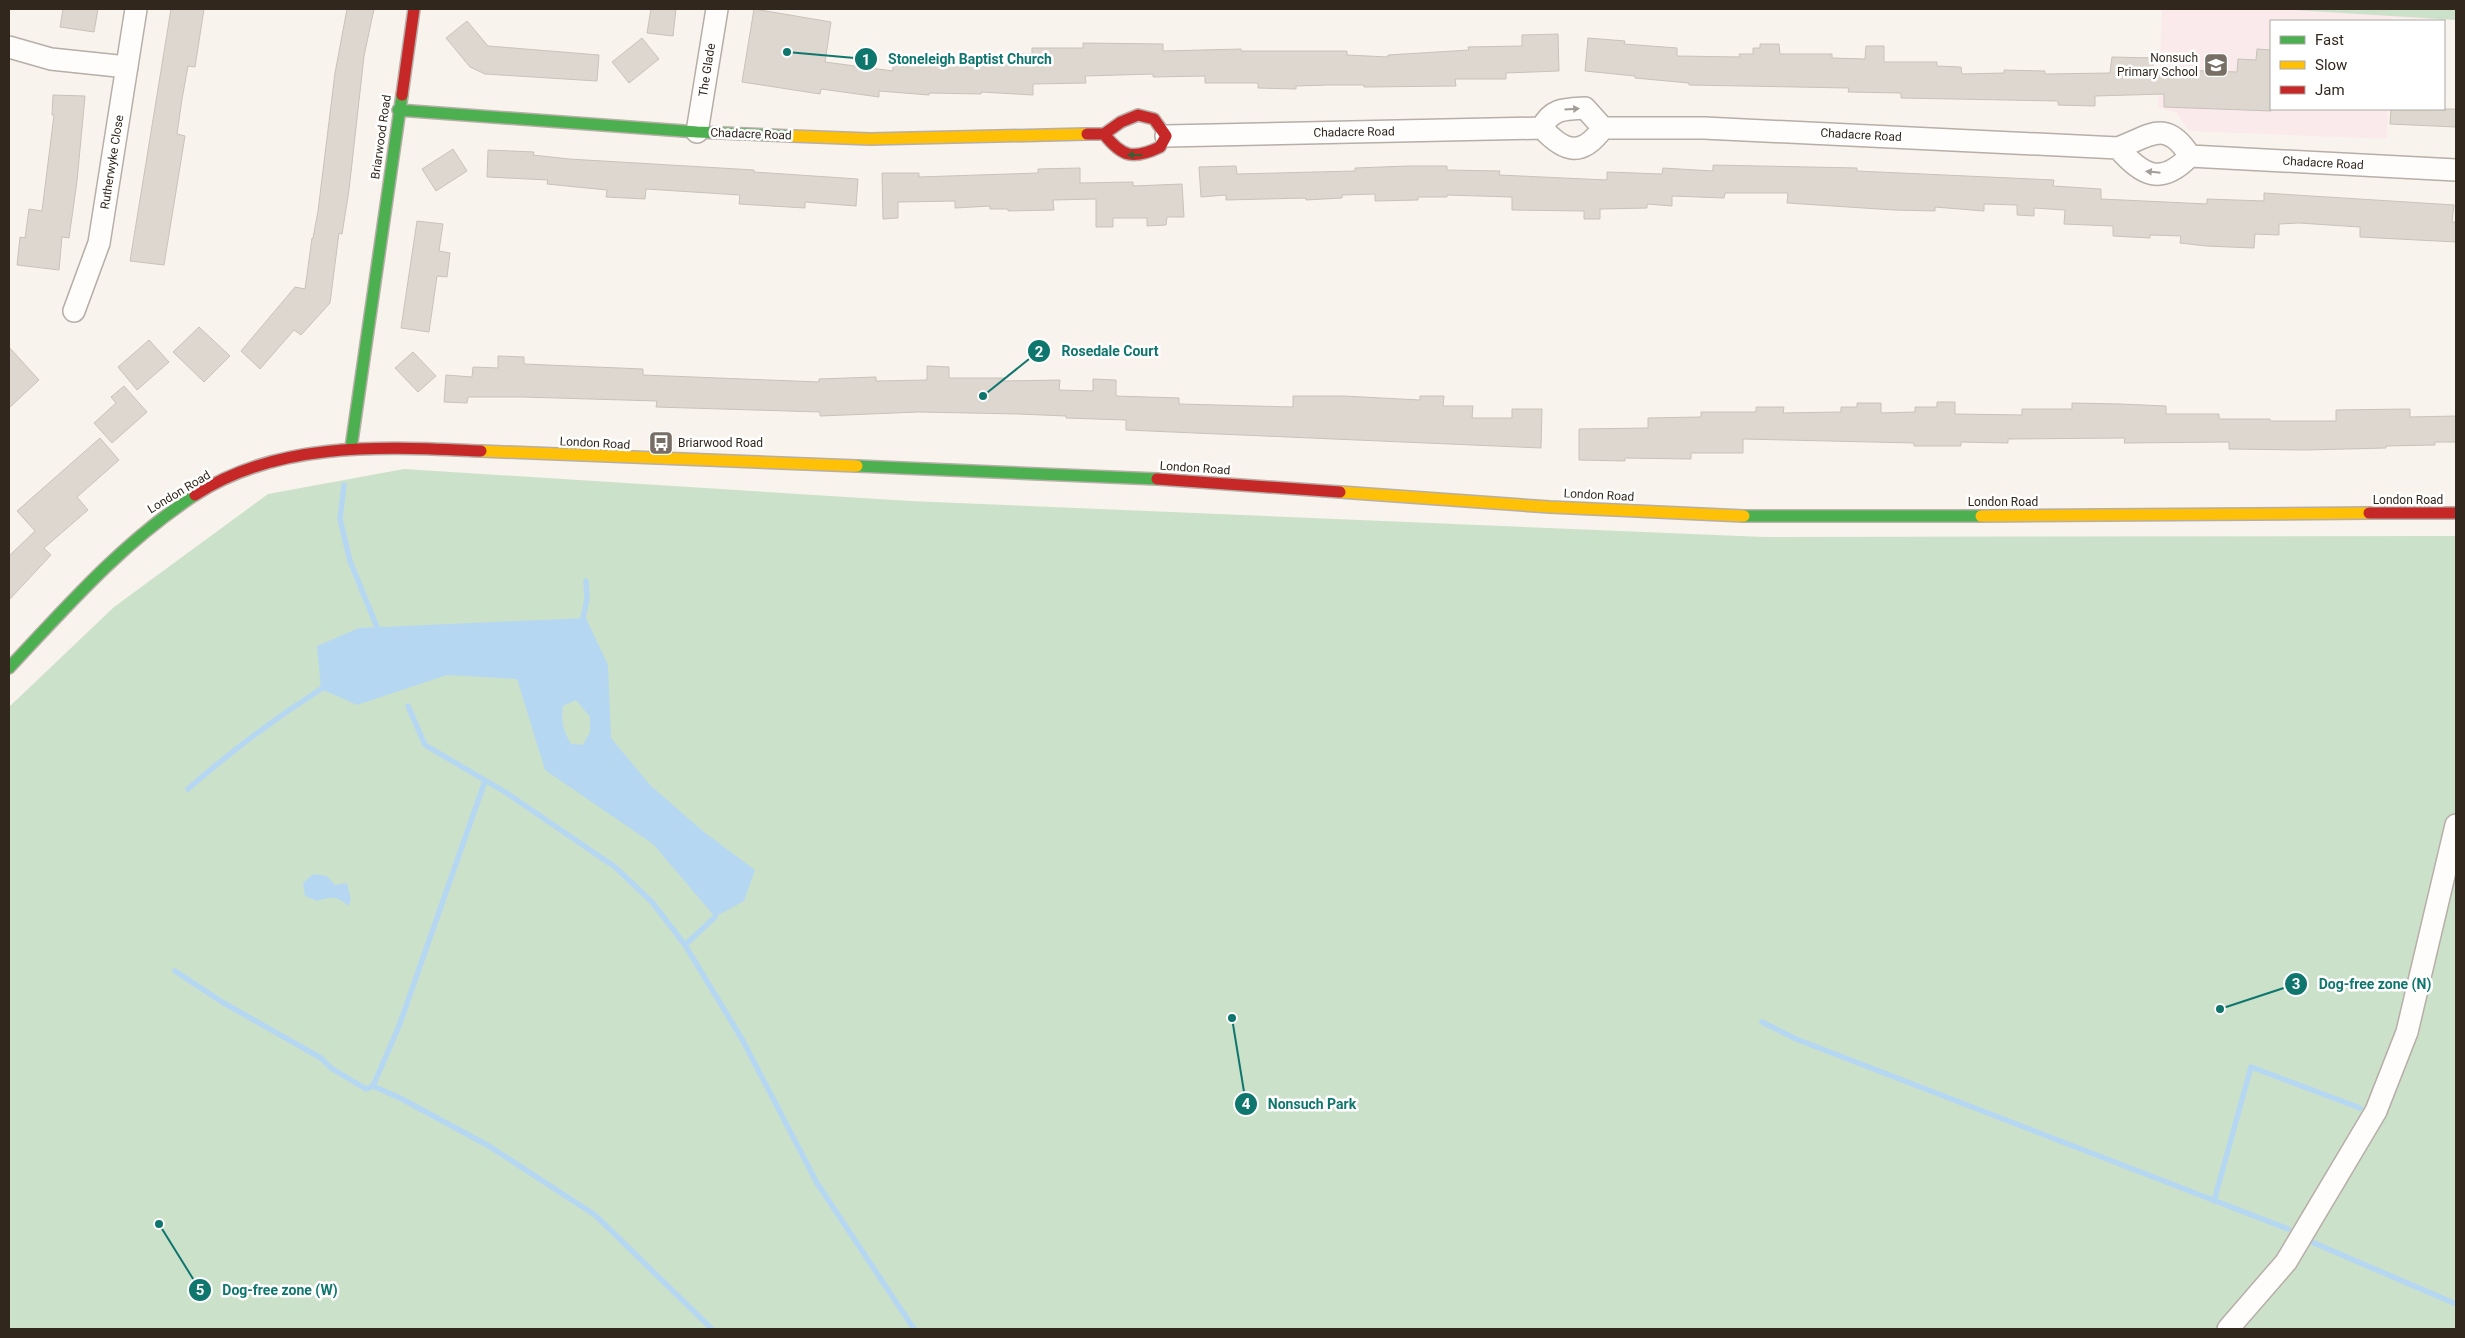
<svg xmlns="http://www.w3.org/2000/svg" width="2465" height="1338" font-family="Roboto,sans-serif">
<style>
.education{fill:#fbeaeb}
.green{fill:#cce1ca}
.water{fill:#b6d7f2;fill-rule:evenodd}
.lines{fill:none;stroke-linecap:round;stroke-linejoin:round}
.stream{stroke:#b6d7f2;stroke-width:5.5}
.building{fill:#ded7cf;stroke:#c8c2ba}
.street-casing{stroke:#b6aea7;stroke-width:24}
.fast-casing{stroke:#b6aea7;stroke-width:14}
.slow-casing{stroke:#b6aea7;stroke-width:14}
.jam-casing{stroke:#b6aea7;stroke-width:14}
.street{stroke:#fefdfc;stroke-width:21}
.fast{stroke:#4caf50;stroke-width:11}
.slow{stroke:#ffc107;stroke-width:11}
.jam{stroke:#c62828;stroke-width:11}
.oneway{fill:#a29d98}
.oneway2{fill:#3c5d31}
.labels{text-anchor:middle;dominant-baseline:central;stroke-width:5;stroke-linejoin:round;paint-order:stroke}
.poi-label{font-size:12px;fill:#31271d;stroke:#fff;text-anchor:end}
.street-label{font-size:12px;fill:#31271d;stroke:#fff}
.leader{fill:none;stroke:#0f766e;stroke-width:2}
.callout-dot{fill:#0f766e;stroke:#fff;stroke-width:2}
.mark-label{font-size:15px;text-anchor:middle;font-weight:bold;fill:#fff}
.callout-label{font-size:14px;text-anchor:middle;font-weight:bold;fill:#0f766e;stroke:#fff;stroke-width:5;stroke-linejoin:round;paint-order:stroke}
</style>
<rect width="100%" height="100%" fill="#f9f3ed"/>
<path class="education" d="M2162,9H2456V20L2392,18V21H2271V109H2388L2387,139L2189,131L2176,112L2158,108Z"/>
<path class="green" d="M2276,9H2456V20Z
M404,469L910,501L1764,537L2456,536V1329H9V707L114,607L268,494Z"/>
<path class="water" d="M586,618L608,665L611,738L651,786L704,832L755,870L744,901L715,917L653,844L545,770L517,679L447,675L357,705L321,689L317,646L359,628ZM576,700L590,717V732L583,745L571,744C563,730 561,721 563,706Z
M313,874L327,876L335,885L347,883L351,900L348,906C337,895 330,897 317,901L305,896L303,883Z"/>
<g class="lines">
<path class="stream" d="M344,485L340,519L350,561L377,627
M583,618L587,599L586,581
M408,706L425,745L505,792L615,867L652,902L685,945
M188,789C230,752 274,719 321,689
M715,917L685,945L742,1039L817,1183L914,1329
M175,971L222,1002L321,1058L331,1068L366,1089L373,1086L399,1026L485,781
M1762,1022L1796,1039L2288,1229
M373,1086L400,1098L489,1146L595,1215L712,1329
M2214,1201L2251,1067L2360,1108
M2307,1240L2456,1304"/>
</g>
<path class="building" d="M63,9H98L94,32L60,27Z
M171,9H204L195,67L188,66L182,99L177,134L185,136L164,265L130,261Z
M347,9H374L364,56L349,190L342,234L339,233L330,303L301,335L294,330L260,369L241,351L295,287L305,289L312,238H313L318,211L335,73Z
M651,9H676L673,36L647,33Z
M754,9L831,22L825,62L893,71V65L910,67L911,55L963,60V57H982V63L1015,64V54H1032V48H1083V43L1163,44V51L1241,49V51H1347V55L1388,57V55L1469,50L1468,47L1522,46V35L1558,34L1559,71L1506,73V79H1455L1456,86L1364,87V85H1328L1296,86V89L1258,88V83H1205V76L1153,77V74L1085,76L1086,83L1033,84V95L981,92V94L929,93V95L879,91V97L821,89L820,94L742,82Z
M467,21L488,46L599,55L597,81L485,74L470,67L446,38Z
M642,38L659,59L629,83L612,62Z
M1588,38L1625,41L1624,44L1677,48V56L1740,57L1739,54H1753V48H1760V44H1779L1780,54H1832V58L1865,59L1866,46H1884V62H1937V66L1961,67L1962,74L2004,73V70L2045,71V74L2110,73L2112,57L2153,58V69L2237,72L2238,59L2256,60L2257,49L2271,50V111L2164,107V94L2095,96V106L2058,105V101L1901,98V93L1848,92L1849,88L1689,85V83L1635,78V76L1585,71Z
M53,95L85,96L77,181L69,238L62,237L59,270L17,265L20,237L25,238L29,209L42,211L54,115H52Z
M2391,109H2456V127L2390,124Z
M453,149L467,171L436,191L422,169Z
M488,150L534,152L533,155L569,159L754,170V172L858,179L856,206L805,202V208L739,204L740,195L646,189L645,199L606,197L607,190L547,184L548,180L487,177Z
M1713,165L1857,168V171L2054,180L2053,186L2101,189V199L2207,204V199L2264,201V193L2454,205L2452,222H2456V242L2360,237V227L2299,223L2279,224V235L2255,234L2254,248L2206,246L2180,243L2181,236L2150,235V238L2113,236V226L2064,224L2065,210L2034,208V216L2017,215V205L1984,204V211L1935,207V211L1894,210L1787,203L1788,193H1725L1724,198L1672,196V206L1647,204V208L1600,209V219H1584V211L1512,210V197L1447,195V197H1418V200L1375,201V194L1342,195V198L1306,200V198L1226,200V195L1201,197L1199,167L1236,166L1237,174L1355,171V168L1408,166H1447V170L1500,171L1499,175L1607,180V172L1662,174L1663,168L1713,171Z
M1080,168V183L1133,182V186L1182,184L1184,217H1167L1166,225L1147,226V218H1113V227H1096V199L1053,200L1054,210L1008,211V209H990V206L955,208V201L898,202V218L883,219L882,173H919V177L1038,173V169Z
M417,221L443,224L439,251L450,253L447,277L437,276L429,332L401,328Z
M199,327L230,356L204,382L173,352Z
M149,340L169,362L137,390L118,367Z
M9,347L39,380L9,408Z
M413,352L436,376L418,392L395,368Z
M498,356L524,357V364L643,369V375L819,382V379L876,377V381L927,380V366L949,367V378H1004V381L1060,380L1059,390L1093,391V379L1116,380V396L1179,398V404L1293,407V396H1343L1420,400V396H1444L1443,406H1473L1472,418H1512V409H1542L1541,448L1126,430V420L1066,418V416L1018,414L919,412L820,416V412L656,407L657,401L523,397H468L467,403L444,402L446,375L472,377L473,367L498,368Z
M124,386L147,412L112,443L94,423L116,403L111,397Z
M1937,402H1955V414L2022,415V409H2072V403L2120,404L2166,406V414H2219V419H2270V421H2336V410L2410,409V417L2456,416V442H2435V445L2386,446V448L2306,450L2229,449V442L2124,443L2125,438L2008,439V443L1961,442V446H1914V443L1743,439V453H1691V459L1625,458V461L1579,460V429L1648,428V418L1701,417V412H1756V407H1784L1783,413L1841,412V407H1857V403H1881V413L1915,412V407H1937Z
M100,438L119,460L77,497L88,510L44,548L51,555L9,600V556L35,531L17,511Z"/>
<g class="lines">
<defs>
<path id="street" d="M9,47L51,59L127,67
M1542,128C1551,108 1566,109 1585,108L1603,128H1704L2118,148C2150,136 2166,118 2190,156
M697,132L717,9
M1166,136L1542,128C1565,153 1582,157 1603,128
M2118,148C2143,176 2161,186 2190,156L2456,170
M74,311L99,243L136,9
M2228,1329L2286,1262L2376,1111L2407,1032L2456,825"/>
<path id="fast" d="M398,110L697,132L792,136
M351,448L402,95
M857,466L1157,479
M1744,516H1981
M9,668C67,606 123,542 195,495"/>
<path id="slow" d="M792,136L870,139L1087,134
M481,451L857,466
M1340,492L1550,507L1744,516
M1981,516L2369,513"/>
<path id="jam" d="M402,95L414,9
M1087,134H1104L1121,122L1138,115L1154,119L1166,136L1160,147C1133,160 1122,157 1104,134
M1157,479L1340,492
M195,495C280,440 384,447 481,451
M2369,513H2456"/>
</defs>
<use href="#street" class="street-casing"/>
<use href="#fast" class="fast-casing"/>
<use href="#slow" class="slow-casing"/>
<use href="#jam" class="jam-casing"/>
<use href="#street" class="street"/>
<use href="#fast" class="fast"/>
<use href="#slow" class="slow"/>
<use href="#jam" class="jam"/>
</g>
<defs><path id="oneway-solid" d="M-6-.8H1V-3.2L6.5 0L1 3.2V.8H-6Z" transform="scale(1.25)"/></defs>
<g class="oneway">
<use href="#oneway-solid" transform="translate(1572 109) rotate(-3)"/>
<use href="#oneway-solid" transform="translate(2153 172) rotate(-174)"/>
</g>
<use class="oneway2" href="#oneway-solid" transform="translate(1135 155) rotate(-178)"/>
<defs>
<symbol id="school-square" viewBox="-11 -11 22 22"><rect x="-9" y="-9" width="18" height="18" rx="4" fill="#776e66" stroke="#fff"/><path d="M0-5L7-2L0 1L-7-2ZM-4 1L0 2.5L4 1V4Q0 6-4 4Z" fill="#fff"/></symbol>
<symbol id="bus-square" viewBox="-11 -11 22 22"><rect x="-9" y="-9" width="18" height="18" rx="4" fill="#776e66" stroke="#fff"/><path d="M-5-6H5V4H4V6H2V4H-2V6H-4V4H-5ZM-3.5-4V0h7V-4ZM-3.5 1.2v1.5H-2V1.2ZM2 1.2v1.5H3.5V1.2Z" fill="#fff"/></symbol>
</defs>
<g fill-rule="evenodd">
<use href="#school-square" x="2202" y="51" width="28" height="28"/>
<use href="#bus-square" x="647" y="429" width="28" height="28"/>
</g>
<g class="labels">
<g class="poi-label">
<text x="2198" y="58">Nonsuch<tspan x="2198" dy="14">Primary School</tspan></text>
<text x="678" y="443" text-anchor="start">Briarwood Road</text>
</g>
<g class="street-label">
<text transform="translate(707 70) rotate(-81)">The Glade</text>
<text transform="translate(1354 132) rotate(-1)">Chadacre Road</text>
<text transform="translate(751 134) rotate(2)">Chadacre Road</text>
<text transform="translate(1861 135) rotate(3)">Chadacre Road</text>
<text transform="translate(381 137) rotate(-82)">Briarwood Road</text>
<text transform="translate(112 162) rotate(-81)">Rutherwyke Close</text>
<text transform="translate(2323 163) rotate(3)">Chadacre Road</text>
<text transform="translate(595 443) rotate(3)">London Road</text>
<text transform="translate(1195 468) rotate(4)">London Road</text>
<text transform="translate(179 492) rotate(-31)">London Road</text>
<text transform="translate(1599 495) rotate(3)">London Road</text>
<text x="2408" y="500">London Road</text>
<text x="2003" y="502">London Road</text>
</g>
</g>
<path class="leader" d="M787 52L866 59M983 396L1039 351M2220 1009L2296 984M1232 1018L1246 1104M159 1224L200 1290"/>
<g class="callout-dot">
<circle cx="787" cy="52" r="5"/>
<circle cx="983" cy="396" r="5"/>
<circle cx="2220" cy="1009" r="5"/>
<circle cx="1232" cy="1018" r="5"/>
<circle cx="159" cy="1224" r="5"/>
<circle cx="866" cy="59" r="12"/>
<circle cx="1039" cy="351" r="12"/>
<circle cx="2296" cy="984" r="12"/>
<circle cx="1246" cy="1104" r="12"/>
<circle cx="200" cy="1290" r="12"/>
</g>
<g class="mark-label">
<text x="866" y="65">1</text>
<text x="1039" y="357">2</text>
<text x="2296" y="989">3</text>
<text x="1246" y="1109">4</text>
<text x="200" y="1295">5</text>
</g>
<g class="callout-label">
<text x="970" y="64">Stoneleigh Baptist Church</text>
<text x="1110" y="356">Rosedale Court</text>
<text x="2375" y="989">Dog-free zone (N)</text>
<text x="1312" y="1109">Nonsuch Park</text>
<text x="280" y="1295">Dog-free zone (W)</text>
</g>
<rect width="2465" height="1338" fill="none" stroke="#31271d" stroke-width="20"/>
<rect x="2270" y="20" width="175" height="90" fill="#ffffff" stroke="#ada9a5"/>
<rect x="2280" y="36" width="25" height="8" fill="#4caf50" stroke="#ada9a5"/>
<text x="2315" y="45" font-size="15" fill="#31271d">Fast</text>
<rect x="2280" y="61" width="25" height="8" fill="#ffc107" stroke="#ada9a5"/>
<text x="2315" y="70" font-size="15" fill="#31271d">Slow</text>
<rect x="2280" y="86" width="25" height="8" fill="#c62828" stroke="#ada9a5"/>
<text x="2315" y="95" font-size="15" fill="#31271d">Jam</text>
</svg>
